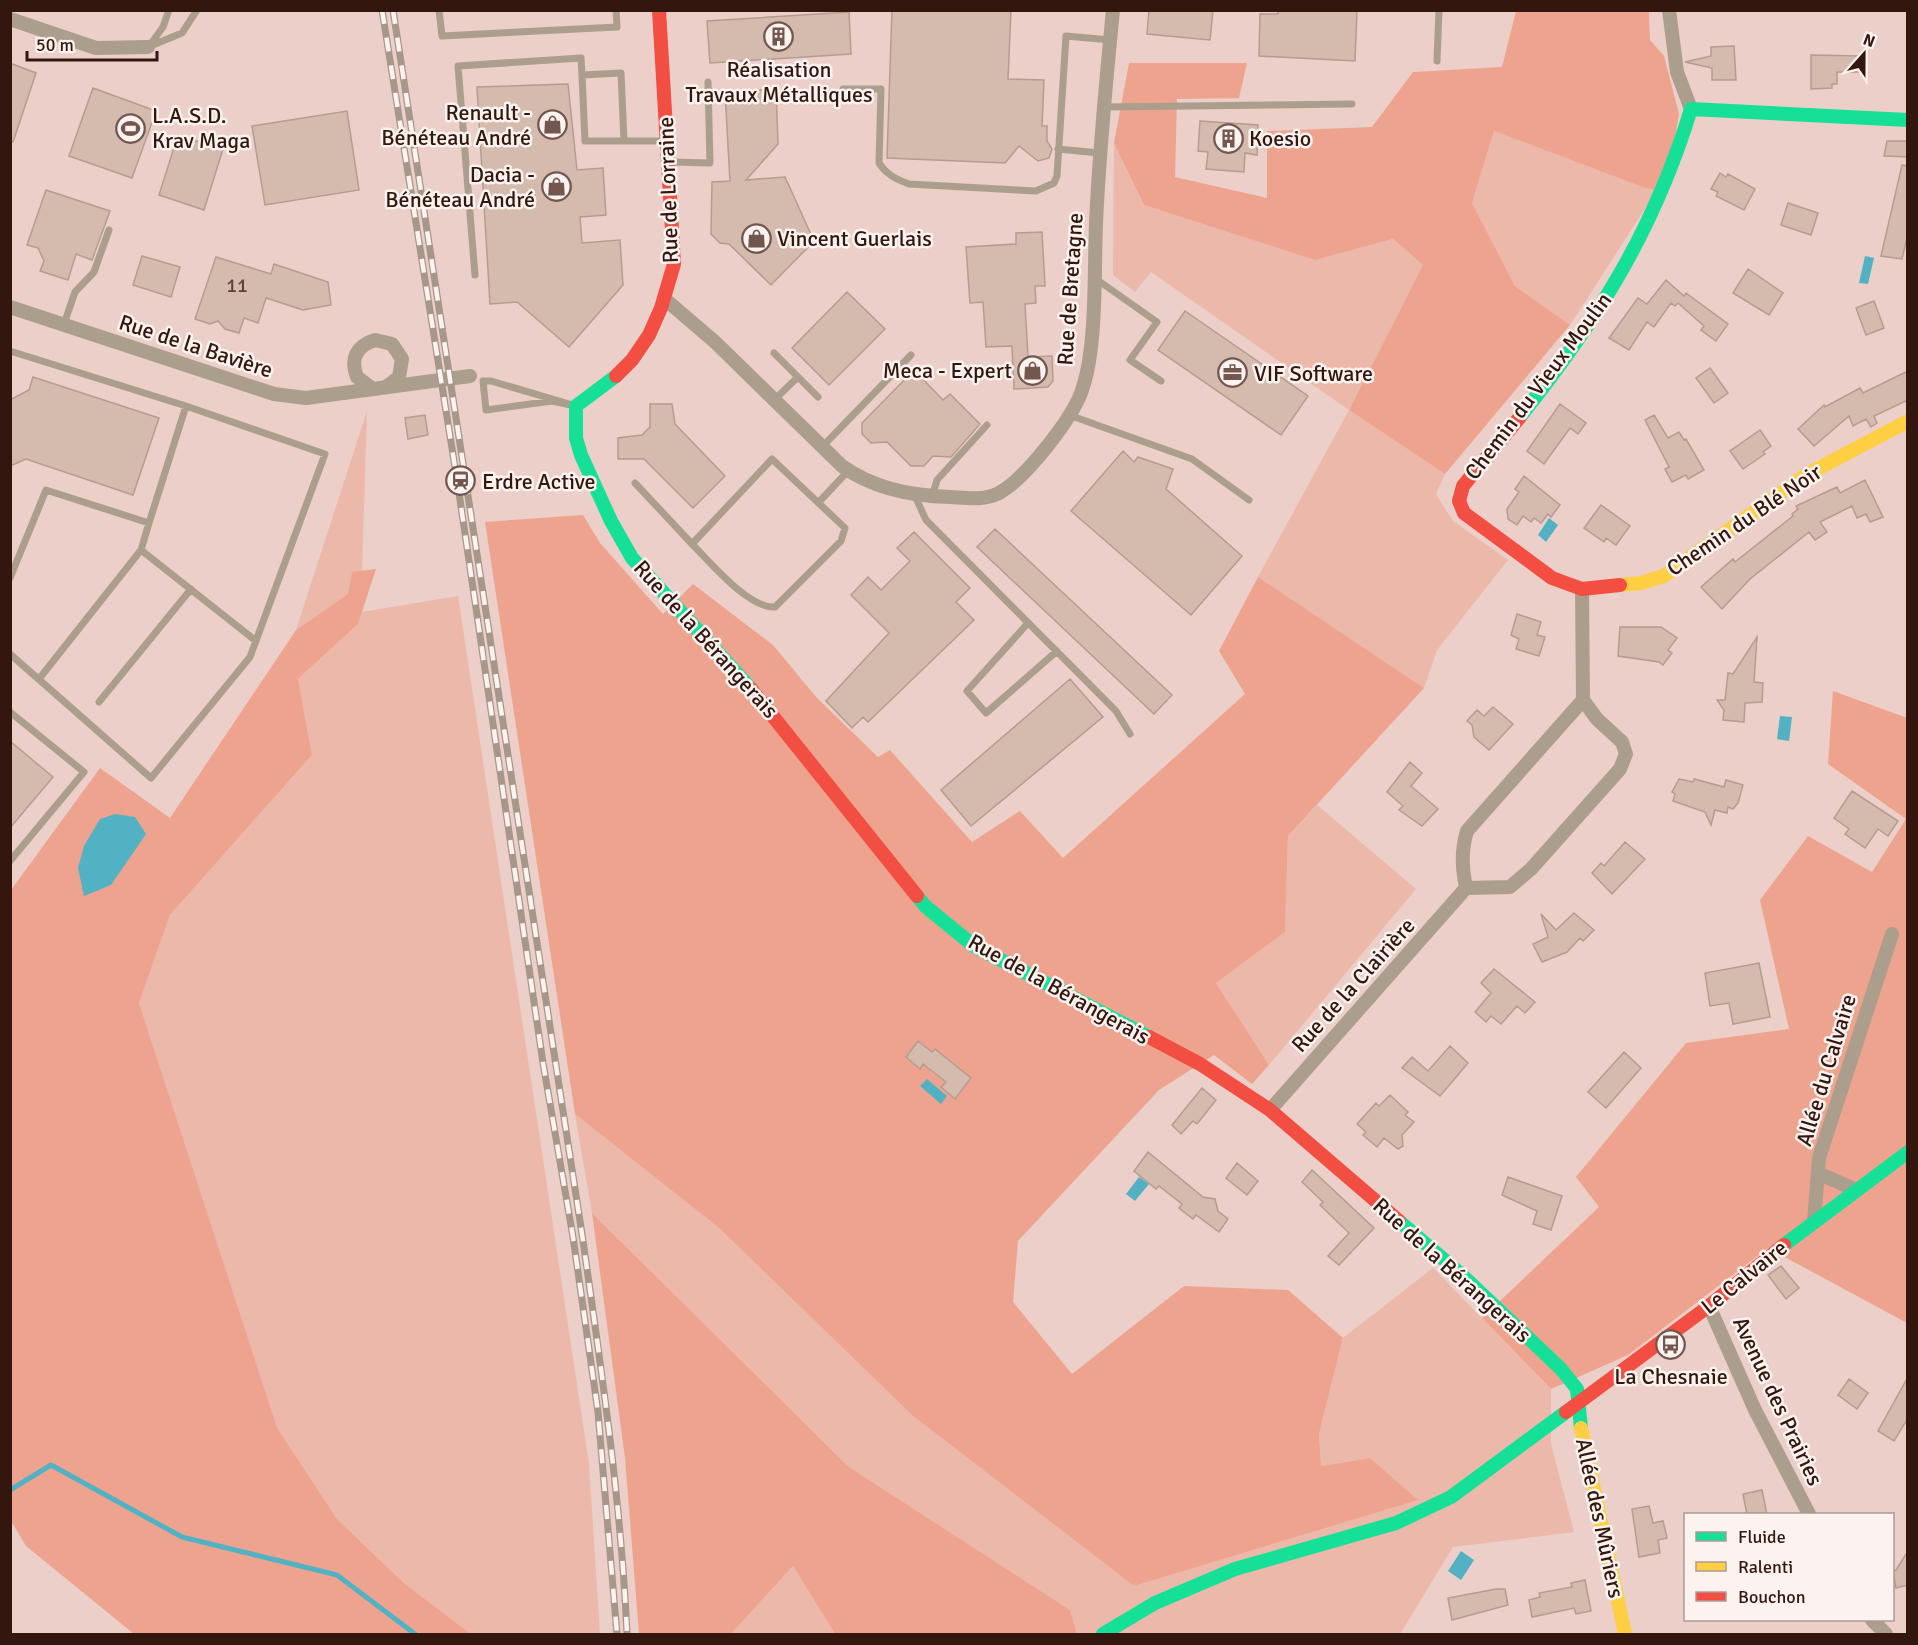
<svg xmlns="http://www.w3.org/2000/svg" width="1918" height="1645" font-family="Signika,sans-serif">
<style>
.green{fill:#ecb8aa}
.forest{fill:#eea38f}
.water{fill:#52b2c4}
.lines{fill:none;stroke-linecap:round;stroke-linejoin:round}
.stream{stroke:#52b2c4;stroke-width:5}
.building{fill:#d4bbae;stroke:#b59c90;stroke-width:1.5}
.lane{stroke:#ac9e8c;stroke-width:7}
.street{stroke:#ac9e8c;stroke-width:14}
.fast{stroke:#16e098;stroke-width:14}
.slow{stroke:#ffcf43;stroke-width:14}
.jam{stroke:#f24e42;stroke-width:14}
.rail-casing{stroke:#a6978a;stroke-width:7}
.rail{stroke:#fcf3f1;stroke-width:4.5;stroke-dasharray:14;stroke-linecap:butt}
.labels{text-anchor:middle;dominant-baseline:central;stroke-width:5;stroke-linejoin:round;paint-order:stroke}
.number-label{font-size:20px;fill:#5d4138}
.poi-label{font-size:22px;fill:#33160e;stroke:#fcf3f1;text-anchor:start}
.street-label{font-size:22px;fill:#33160e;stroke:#fcf3f1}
</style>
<rect width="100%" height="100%" fill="#ebcfc8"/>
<path class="green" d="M1494,131L1645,188L1657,190L1570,325L1515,286L1472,203Z
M1114,143L1144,205L1315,260L1393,239L1423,265L1349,410L1445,474L1436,494L1453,521L1508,560L1437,650L1424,688L1258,577L1349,410L1151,272L1135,292L1113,275Z
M367,411L362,571L352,573L348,594L296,630Z
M458,596L589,1464L600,1634H471L405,1584L337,1519L276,1428L139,1003L170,915L312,755L298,679L358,624L362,612Z
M1317,805L1416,889L1269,1065L1216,983L1285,932L1288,836Z
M575,1114L719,1228L913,1416L1134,1586L1417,1500L1370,1458L1321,1466L1319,1434L1343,1338L1433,1268L1551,1389V1444L1574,1532L1453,1547L1400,1634H1077L1070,1610L849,1467L592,1213Z
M793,1566L835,1634H731Z"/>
<path class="forest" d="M1516,11H1649L1650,40L1664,56L1679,114L1673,148L1657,190L1645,188L1494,131L1472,203L1515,286L1570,325L1445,474L1349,410L1423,265L1393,239L1315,260L1144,205L1114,143L1129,63H1247L1239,98L1177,99L1175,177L1267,198V131L1372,127L1413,72L1502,67Z
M583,515L600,543L663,614L693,584L773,645L817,698L878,757L890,750L972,842L1020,811L1063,858L1245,694L1219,651L1258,577L1424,688L1288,836L1285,932L1216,983L1269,1065L1252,1084L1214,1055L1159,1090L1018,1241L1013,1302L1072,1374L1184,1286L1288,1290L1343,1338L1319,1434L1321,1466L1370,1458L1418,1500L1134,1586L913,1416L719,1228L575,1114L485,522Z
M376,569L358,624L298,679L312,755L170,915L139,1003L277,1428L337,1519L405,1584L471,1634H134L26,1546L11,1521V890L100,768L170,818L296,630L348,594L352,572Z
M1833,691L1907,718V1323L1768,1248L1628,1355L1551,1389L1482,1318L1599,1207L1576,1177L1686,1043L1789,1029L1760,900L1808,836L1872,872L1906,819L1828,764Z
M592,1213L849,1467L1070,1610L1077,1634H835L793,1566L731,1634H639L625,1458Z"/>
<path class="water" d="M1865,256L1874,258L1868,284L1859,283Z
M1549,518L1558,525L1546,542L1538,535Z
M1780,716L1792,717L1789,741L1777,739Z
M115,814L135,817L146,834L111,885L84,896L78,868L84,846L100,819Z
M927,1079L947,1096L941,1104L920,1086Z
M1139,1177L1149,1184L1135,1201L1126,1194Z
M1461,1551L1474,1560L1461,1580L1448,1571Z"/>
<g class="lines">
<path class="stream" d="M10,1490L51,1465L182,1537L337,1575L415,1634"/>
</g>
<path class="building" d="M892,10H1011L1008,79L1044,80L1042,126H1047V141L1052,149L1049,158L1038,161L1019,146L1005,163L887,158Z
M1149,10H1213L1210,40L1147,34Z
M1278,10H1357L1355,61L1259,56L1260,14H1278Z
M849,12L851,54L710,63L707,21Z
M1734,46L1736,80H1712V68L1685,62L1711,56V47Z
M1811,55L1861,56L1860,72H1837V84H1832V88L1811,89Z
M10,63L36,73L13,142L10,141Z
M568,84L577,170L603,168L606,215L580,217L582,243L620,240L623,285L569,347L517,302L490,304L477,87Z
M93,88L156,111L132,178L69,156Z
M776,89L778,144L746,180L785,177L814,241L771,285L729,244L720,243L711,234L712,182L730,181L725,92Z
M347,111L359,190L265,205L252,126Z
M1200,121L1258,125L1257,155L1245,153L1244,172L1206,169L1208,152L1198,151Z
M178,135L223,149L204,210L159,195Z
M1887,141H1908V157L1884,156Z
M1902,165L1908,166V233L1902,259L1881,256Z
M1720,173L1726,177L1728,174L1755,189L1744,210L1716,196L1718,192L1711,189Z
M46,190L110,211L92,260L76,254L68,280L40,271L44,261L38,248L27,245Z
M1788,203L1818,213L1811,235L1781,225Z
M1042,232L1045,286H1035L1036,303L1025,304L1028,357L1052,356L1053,381L1048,387L1014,389L1012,346L986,347L983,302L970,303L966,247L1016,244V233Z
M142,256L180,267L171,297L133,285Z
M216,257L271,274L274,264L328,282L331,305L303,310L266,298L258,323L244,318L239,333L225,329L218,321L210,324L195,319Z
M1748,269L1783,293L1769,315L1733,293Z
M1666,280L1684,296L1686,293L1728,324L1716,341L1701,330L1704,326L1678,303L1675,306L1671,303L1654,327L1647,322L1629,350L1609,338L1638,298L1647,304Z
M847,292L885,329L829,385L792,348Z
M1874,301L1884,328L1866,335L1856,308Z
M1185,311L1308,396L1281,435L1158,350Z
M1710,368L1728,393L1714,403L1696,378Z
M914,370L943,400L950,394L980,424L951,457L933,456L924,466H911L887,442L871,443L862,434V423Z
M1908,371V400L1874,416L1877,423L1871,427L1866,419L1853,426L1849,416L1814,446L1798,429L1824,405L1825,407L1860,388L1863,393Z
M33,377L159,418L133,495L26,459L10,466V400L29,390Z
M650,404H672L675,424L725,476L693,508L644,459H618V438L642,435L650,427Z
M1560,404L1586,423L1578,434L1570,428L1544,464L1527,451Z
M425,415L428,435L408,439L405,418Z
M1654,415L1668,438L1679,432L1684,440L1686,439L1704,470L1688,479L1686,475L1672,482L1665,469L1669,467L1645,420Z
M1760,430L1771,446L1763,452L1765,454L1743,469L1730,451Z
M1123,451L1134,462L1138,457L1173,469L1166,489L1242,556L1191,615L1071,511Z
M1524,476L1560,505L1551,517L1548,514L1541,523L1534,518L1531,522L1523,516L1517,525L1508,519L1507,509L1519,492L1515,489Z
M1865,480L1883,517L1870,522L1866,514L1857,518L1852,506L1820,522L1827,532L1815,540L1809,532L1750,579L1722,609L1701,587L1733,559L1735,562L1793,516L1792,514L1798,509L1796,506L1837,487L1840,493Z
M1601,505L1630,526L1616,545L1606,538L1604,542L1584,528Z
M995,529L1172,695L1154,714L977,547Z
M914,532L970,588L956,602L974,620L868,722L863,717L852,728L826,701L889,633L851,595L868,577L881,590L910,561L897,548Z
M1517,614L1541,622L1537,635L1545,637L1539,656L1516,649L1519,639L1511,635Z
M1620,627H1661L1677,638L1668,650L1672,653L1663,665L1659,662L1618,656Z
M1757,637L1754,682L1763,683L1762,702L1745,703L1744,722L1723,720L1724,710L1717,700H1725L1728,673L1733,674Z
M1070,679L1103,717L971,826L941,790Z
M1493,707L1513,724L1489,750L1474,737L1472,725L1467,721L1477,710L1484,716Z
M10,741L53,777L10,828Z
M1410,762L1422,773L1411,786L1438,809L1422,826L1399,810L1403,806L1387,792Z
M1679,779L1693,782L1694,779L1724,787L1726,780L1743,785L1738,803L1733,809L1728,807L1727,813L1715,810L1711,825L1705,812L1673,801L1675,794L1672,792Z
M1852,791L1898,821L1888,836L1878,829L1865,848L1845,834L1849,829L1834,818Z
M1625,842L1645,859L1612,894L1592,873L1601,863L1604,866Z
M1574,913L1594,930L1583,941L1580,938L1567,952L1542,962L1533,944L1548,937L1541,914L1556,930Z
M1759,963L1770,1017L1733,1024L1729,1003L1710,1006L1705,973Z
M1494,969L1535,1002L1525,1013L1517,1006L1501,1024L1491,1016L1486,1022L1475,1012L1491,993L1481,983Z
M918,1041L932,1052L935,1049L971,1078L955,1099L941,1087L946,1082L923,1064L920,1069L906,1057Z
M1450,1046L1468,1063L1440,1096L1402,1068L1412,1057L1428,1071Z
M1624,1052L1641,1068L1606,1108L1588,1092Z
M1202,1088L1216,1100L1197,1124L1193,1121L1181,1134L1172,1125Z
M1390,1095L1408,1112L1405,1115L1414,1122L1402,1135L1403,1146L1398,1149L1384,1138L1377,1147L1363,1135L1366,1132L1357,1124L1376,1103L1379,1106Z
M1148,1152L1203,1197L1215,1199L1218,1211L1228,1219L1219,1232L1196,1215L1193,1219L1179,1208L1182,1204L1159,1186L1156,1189L1134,1171Z
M1237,1163L1258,1181L1247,1195L1226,1178Z
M1312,1170L1374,1228L1339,1265L1328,1256L1349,1233L1320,1205L1323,1202L1302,1182Z
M1508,1177L1562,1196L1551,1230L1533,1224L1537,1211L1502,1195Z
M1781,1266L1799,1288L1786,1299L1768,1275Z
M1908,1377V1418L1894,1441L1878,1431Z
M1849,1379L1868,1393L1857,1409L1838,1395Z
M1762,1490L1767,1515H1747L1743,1494Z
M1649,1506L1653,1523L1663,1521L1667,1538L1658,1540L1660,1553L1639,1557L1632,1509Z
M1908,1551V1585L1896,1588L1893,1571L1896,1570Z
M1585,1580L1591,1611L1576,1614L1574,1608L1532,1617L1529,1600L1540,1597L1539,1593L1572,1587L1571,1583Z
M1496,1589H1505L1508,1605L1452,1620L1448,1598Z"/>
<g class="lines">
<path class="lane" d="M439,10L442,36L617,27L616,10
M150,45L163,27L169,10
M148,47L182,33L197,10
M1437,61L1439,10
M843,89H881L879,163C887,175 896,179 909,184L1036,191L1054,183L1057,176L1066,36L1110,40
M1103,107L1352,104
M624,141L621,73L582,75L585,141H666
M1058,149L1099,153
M671,162L710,163L708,82
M475,275L458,66L581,58L582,75
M1096,279L1157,322L1130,360L1161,381
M64,324L75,292L94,272L109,230
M10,351L186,406L325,454L250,657L151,778L10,654
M774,353L818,397
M483,381H491L576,406L552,401L486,410Z
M774,400L798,377
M1069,415L1192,459L1249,500
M822,447L911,355
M635,483L692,544L772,459L845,528L841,541L775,607C749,609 710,562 692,544
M914,494L926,520L1116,711L1130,734
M932,497L937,480L987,425
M818,503L848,471
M141,550L256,641
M10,578L46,490L149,523L186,406
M1028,623L967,691L986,713L1057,651
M39,679L141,550L149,523
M99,702L191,589
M10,712L84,772L10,861"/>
<path class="street" d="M1669,10L1677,72L1691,109
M10,19L96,48L148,47
M666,300L715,342L842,466C874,489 912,496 950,497C967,498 983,501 999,493C1025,479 1075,416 1083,387C1097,344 1094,271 1096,224C1099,152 1106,82 1113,10
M10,307L274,394L306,398L470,376
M373,389L357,377C350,359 356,346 375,340L392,344L402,359L399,377L386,387
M1466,888C1462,867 1461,851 1467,831L1583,700
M1270,1110L1466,888L1510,887L1531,869L1620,769L1626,754L1622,742L1597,719L1583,700L1582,589
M1818,1173L1856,1190
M1814,1222L1819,1158L1892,934
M1709,1306L1755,1410L1809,1514
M1872,1620L1886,1634"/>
<path class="fast" d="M616,376L576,406V438L581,455L611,521L632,558L751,689
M1520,417C1599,318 1654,230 1691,109L1908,120
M917,896L925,906L974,946L1149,1037
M1399,1221L1463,1276L1561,1369L1577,1389L1581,1428
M1784,1245L1908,1152
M1103,1634L1155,1603L1235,1569L1396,1523L1451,1497L1566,1412"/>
<path class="slow" d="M1620,585L1641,583L1664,576L1806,475L1908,421
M1581,1428L1625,1634"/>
<path class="jam" d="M616,376L632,360L649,335L661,308L674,264L659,10
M1520,417L1463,486L1459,501L1464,513L1552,578L1582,589L1620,585
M751,689L917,896
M1149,1037L1200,1064L1270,1110L1399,1221
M1566,1412L1709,1306L1784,1245"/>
<defs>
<path id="rail" d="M382,10L458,486L543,1063L573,1237L598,1412L617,1634
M393,10L582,1234C601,1367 621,1500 627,1634"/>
</defs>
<use href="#rail" class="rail-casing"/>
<use href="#rail" class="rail"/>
</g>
<defs>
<symbol id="building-ring" viewBox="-11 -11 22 22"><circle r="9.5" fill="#fcf3f1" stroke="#73574f" stroke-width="1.5"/><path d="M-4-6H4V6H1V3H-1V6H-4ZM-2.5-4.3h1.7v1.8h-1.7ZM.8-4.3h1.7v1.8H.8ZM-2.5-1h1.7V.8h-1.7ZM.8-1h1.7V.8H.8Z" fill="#73574f"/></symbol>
<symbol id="shop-ring" viewBox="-11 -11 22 22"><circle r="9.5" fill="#fcf3f1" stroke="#73574f" stroke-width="1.5"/><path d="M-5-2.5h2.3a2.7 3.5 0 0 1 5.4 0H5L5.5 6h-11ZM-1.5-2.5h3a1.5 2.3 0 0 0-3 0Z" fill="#73574f"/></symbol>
<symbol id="stadium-ring" viewBox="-11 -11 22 22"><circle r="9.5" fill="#fcf3f1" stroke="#73574f" stroke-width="1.5"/><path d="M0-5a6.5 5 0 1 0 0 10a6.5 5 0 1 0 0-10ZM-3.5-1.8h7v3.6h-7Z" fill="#73574f"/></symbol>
<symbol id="office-ring" viewBox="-11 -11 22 22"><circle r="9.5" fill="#fcf3f1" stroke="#73574f" stroke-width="1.5"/><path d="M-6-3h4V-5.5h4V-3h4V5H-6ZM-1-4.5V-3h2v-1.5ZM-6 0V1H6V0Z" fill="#73574f"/></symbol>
<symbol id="station-ring" viewBox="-11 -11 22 22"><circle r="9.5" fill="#fcf3f1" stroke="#73574f" stroke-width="1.5"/><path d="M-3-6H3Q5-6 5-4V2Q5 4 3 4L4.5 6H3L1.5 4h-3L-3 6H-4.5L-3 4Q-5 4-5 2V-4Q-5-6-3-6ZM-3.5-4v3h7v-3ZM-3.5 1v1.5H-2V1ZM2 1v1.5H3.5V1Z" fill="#73574f"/></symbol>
<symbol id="bus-ring" viewBox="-11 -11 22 22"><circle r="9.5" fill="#fcf3f1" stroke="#73574f" stroke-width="1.5"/><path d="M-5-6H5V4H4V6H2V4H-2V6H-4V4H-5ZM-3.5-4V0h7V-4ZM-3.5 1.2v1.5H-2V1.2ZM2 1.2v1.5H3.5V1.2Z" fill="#73574f"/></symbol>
</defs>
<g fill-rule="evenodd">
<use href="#building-ring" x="762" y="20" width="33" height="33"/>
<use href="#shop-ring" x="536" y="108" width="33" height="33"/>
<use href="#stadium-ring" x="114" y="112" width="33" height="33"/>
<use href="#building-ring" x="1212" y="122" width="33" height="33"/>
<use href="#shop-ring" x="540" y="170" width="33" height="33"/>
<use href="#shop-ring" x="740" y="222" width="33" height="33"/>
<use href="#shop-ring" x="1016" y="354" width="33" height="33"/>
<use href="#office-ring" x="1216" y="356" width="33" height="33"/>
<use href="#station-ring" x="444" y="464" width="33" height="33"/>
<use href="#bus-ring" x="1654" y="1328" width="33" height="33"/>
</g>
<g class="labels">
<g class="number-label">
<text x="237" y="285">11</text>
</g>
<g class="poi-label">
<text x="779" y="69" text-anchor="middle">Réalisation<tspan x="779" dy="25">Travaux Métalliques</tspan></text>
<text x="531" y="112" text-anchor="end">Renault -<tspan x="531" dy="25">Bénéteau André</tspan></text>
<text x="152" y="115">L.A.S.D.<tspan x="152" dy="25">Krav Maga</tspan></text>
<text x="1249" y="138">Koesio</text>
<text x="535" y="174" text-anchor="end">Dacia -<tspan x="535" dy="25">Bénéteau André</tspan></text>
<text x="777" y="238">Vincent Guerlais</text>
<text x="1012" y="370" text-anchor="end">Meca - Expert</text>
<text x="1254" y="373">VIF Software</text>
<text x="482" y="481">Erdre Active</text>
<text x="1671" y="1376" text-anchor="middle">La Chesnaie</text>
</g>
<g class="street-label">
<text transform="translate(668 190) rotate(-92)">Rue de Lorraine</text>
<text transform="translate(1070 289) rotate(-86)">Rue de Bretagne</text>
<text transform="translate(196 346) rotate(18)">Rue de la Bavière</text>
<text transform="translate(1538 386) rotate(-53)">Chemin du Vieux Moulin</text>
<text transform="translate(1744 520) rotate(-34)">Chemin du Blé Noir</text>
<text transform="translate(706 639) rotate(48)">Rue de la Bérangerais</text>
<text transform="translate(1353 985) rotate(-48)">Rue de la Clairière</text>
<text transform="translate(1059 989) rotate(29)">Rue de la Bérangerais</text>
<text transform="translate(1826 1070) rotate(-73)">Allée du Calvaire</text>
<text transform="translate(1452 1270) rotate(42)">Rue de la Bérangerais</text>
<text transform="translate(1744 1277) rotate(-39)">Le Calvaire</text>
<text transform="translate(1778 1401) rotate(65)">Avenue des Prairies</text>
<text transform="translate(1600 1518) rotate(78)">Allée des Mûriers</text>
</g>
</g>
<rect width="1918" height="1645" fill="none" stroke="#33160e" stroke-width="24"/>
<rect x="1684" y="1513" width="210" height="108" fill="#fcf3f1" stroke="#ac9b96" stroke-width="1.5"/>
<rect x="1696" y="1532" width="30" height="9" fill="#16e098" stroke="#ac9b96" stroke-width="1.5"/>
<text x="1738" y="1543" font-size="18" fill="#33160e">Fluide</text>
<rect x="1696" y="1562" width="30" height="9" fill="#ffcf43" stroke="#ac9b96" stroke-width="1.5"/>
<text x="1738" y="1573" font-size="18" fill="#33160e">Ralenti</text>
<rect x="1696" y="1592" width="30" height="9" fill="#f24e42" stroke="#ac9b96" stroke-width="1.5"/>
<text x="1738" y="1603" font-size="18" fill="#33160e">Bouchon</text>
<g transform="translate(1864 54) rotate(21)" stroke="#fcf3f1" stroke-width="4.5" paint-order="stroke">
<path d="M0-4.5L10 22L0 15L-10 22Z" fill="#33160e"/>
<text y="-9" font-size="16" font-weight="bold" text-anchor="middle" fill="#33160e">N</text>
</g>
<path d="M27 51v9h130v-9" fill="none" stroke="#33160e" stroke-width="3"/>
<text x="36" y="51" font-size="18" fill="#33160e" stroke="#fcf3f1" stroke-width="4.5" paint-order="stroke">50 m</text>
</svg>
